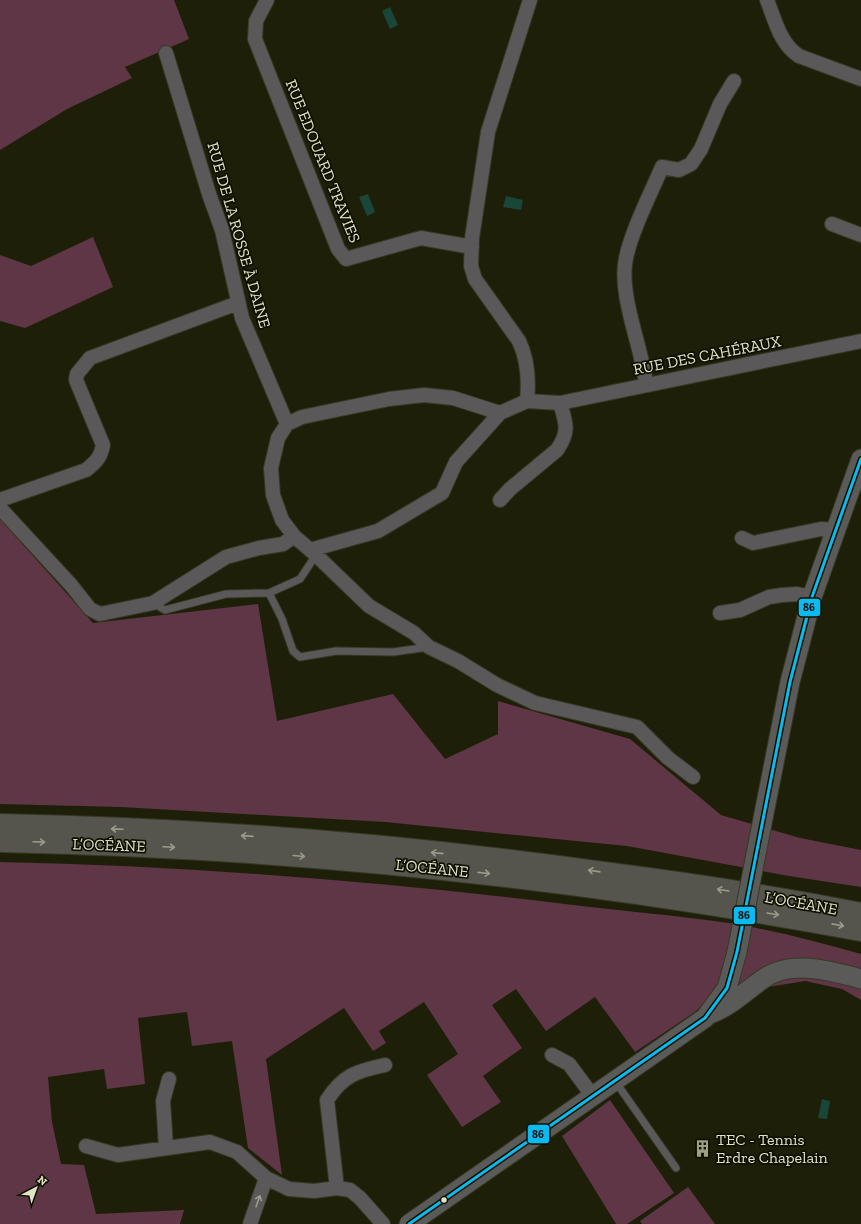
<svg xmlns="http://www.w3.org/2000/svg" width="861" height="1224" font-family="'Zilla Slab',serif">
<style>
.green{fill:#5f3646}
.water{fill:#1a4639}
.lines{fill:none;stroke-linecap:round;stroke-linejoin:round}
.lane-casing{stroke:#373925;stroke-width:9}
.street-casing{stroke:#373925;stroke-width:16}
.secondary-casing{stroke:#373925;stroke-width:21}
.highway-casing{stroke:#373925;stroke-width:24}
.lane{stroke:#5a5858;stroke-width:7}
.street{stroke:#5a5858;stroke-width:14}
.secondary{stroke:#5a5a58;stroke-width:19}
.highway{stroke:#55554e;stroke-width:22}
.secondary-bridge-casing{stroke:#373925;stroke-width:21;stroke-linecap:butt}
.secondary-bridge{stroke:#5a5a58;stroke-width:19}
.bus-1-casing{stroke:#0f1000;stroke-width:6}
.bus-1{stroke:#0bbbef;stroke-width:3}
.oneway{stroke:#9a9c8a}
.oneway2{stroke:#9d9e90}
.bus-dot{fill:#e0e4c7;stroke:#0f1000;stroke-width:1.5}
.labels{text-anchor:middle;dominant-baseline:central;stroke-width:3.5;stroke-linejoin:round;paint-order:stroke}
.street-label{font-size:16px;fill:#e0e4c7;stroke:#0f1000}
.poi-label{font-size:16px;fill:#e0e4c7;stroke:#0f1000;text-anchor:start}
.line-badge{stroke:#0f1000;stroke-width:1.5}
.pale-badge-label{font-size:11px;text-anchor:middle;font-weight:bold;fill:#111}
</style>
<rect width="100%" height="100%" fill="#1e1f09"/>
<path class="green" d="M0,0H174L189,39L125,67L132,78L67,109L0,150Z
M93,237L113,287L25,328L0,321V255L31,266Z
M0,519L93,623L258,604L277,721L393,694L445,759L498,734V701L630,739L721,815L800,838L861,850V887L789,876L627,846L385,822L121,807L0,804Z
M0,862C189,866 377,881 565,904C620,911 675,915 729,923C774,930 818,942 861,954V1000L842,989L805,981L768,987L717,991L695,1012L635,1052L595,997L546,1031L516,989L492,1005L522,1048L483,1076L501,1102L462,1127L427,1075L458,1054L424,1002L379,1031L386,1043L373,1051L344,1008L266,1059L282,1175L248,1148L232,1041L192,1046L187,1012L138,1018L145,1084L107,1089L104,1069L48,1077L52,1122L61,1164L84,1165L96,1214L184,1210L180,1224H0Z
M610,1100L674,1193L627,1224H616L562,1136Z
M688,1187L715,1224H642L640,1221Z"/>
<path class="water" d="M390,7L398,25L390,29L382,11Z
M368,194L375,212L367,216L359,197Z
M506,196L523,200L521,210L503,207Z
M822,1099L830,1101L827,1119L818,1118Z"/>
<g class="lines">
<defs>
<path id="lane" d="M269,593L300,579L316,555
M153,603L165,610L226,594L269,593L282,619L293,651L300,657L336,651L393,652L429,647
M615,1081L676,1168"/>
<path id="street" d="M267,0L256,21L255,39L338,249L346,259L421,238L472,247
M767,0C775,20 780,44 799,56L861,79
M166,53L209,194L222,230L242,318L287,424
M832,224L861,235
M646,384C642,346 618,295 626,258C632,230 650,195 662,167L679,170L691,164L701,149L720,104L734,81
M527,401C529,381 528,360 519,341L475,279L471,266L472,238L488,132L530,0
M0,500L86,470C96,462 101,457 103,445L76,380L77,374L90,358L238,303
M500,500L510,489L557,450C570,431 566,423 560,403
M0,508L71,585L90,609L100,614L153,603L226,557L259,548L283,544L294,536
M742,538L753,543L821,529L835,530
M310,550L378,531L442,493L456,462L500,413
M720,613L740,610L769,597L782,595L797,594L812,597
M693,777L668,758L637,727L535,703L497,685L458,661L429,647L414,633L369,606L316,555L294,536L282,520L273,495L271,468L278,438L287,424L302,417L389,399L424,395L453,398L500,413L527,401L560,403L861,341
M552,1055L569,1064L592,1095
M86,1146L118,1155L210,1142L237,1152L266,1178L289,1189L314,1191L337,1188L350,1190L360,1198L383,1224
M166,1147L163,1101L169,1079
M337,1188L327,1100C343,1075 357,1071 385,1065
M250,1224L266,1178"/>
<path id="secondary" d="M757,849L790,682L812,597L861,459
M710,1014C733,1005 744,992 763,979C791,959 831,971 861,979
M409,1224L705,1018L727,988L737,952"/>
<path id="highway" d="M0,825C202,829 403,845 603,873C689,884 776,897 861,914
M0,841C289,847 577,877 861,930"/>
</defs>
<use href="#lane" class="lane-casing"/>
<use href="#street" class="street-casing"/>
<use href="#secondary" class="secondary-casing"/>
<use href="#highway" class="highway-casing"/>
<use href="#lane" class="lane"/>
<use href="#street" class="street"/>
<use href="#secondary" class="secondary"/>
<use href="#highway" class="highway"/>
<defs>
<path id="secondary-bridge" d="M737,952L757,849"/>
</defs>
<use href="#secondary-bridge" class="secondary-bridge-casing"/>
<use href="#secondary-bridge" class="secondary-bridge"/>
<defs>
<path id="bus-1" d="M409,1224L705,1018L727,988L737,952L790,682L812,597L861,459"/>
</defs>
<use href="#bus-1" class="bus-1-casing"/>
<use href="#bus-1" class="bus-1"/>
</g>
<defs><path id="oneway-shaft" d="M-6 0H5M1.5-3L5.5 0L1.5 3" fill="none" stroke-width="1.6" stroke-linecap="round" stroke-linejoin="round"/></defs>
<g class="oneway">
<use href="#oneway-shaft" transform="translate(117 829) rotate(-178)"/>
<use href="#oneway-shaft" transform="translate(247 836) rotate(-176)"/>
<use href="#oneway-shaft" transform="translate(39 842) rotate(2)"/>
<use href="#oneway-shaft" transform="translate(169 847) rotate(3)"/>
<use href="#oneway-shaft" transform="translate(437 853) rotate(-174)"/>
<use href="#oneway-shaft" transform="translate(299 856) rotate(5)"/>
<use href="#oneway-shaft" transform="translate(594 871) rotate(-172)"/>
<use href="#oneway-shaft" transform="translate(484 873) rotate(6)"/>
<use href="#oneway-shaft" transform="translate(723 890) rotate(-171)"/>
<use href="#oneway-shaft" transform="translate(773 914) rotate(9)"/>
<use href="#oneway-shaft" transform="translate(838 925) rotate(11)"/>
</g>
<use class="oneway2" href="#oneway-shaft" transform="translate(258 1201) rotate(-71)"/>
<defs>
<symbol id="building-bare" viewBox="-9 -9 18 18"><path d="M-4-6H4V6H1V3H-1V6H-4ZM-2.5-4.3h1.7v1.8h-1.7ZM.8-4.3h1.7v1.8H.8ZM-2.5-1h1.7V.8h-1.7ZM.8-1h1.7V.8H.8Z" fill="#9c9f84" stroke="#0f1000" stroke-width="2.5" paint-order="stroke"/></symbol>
</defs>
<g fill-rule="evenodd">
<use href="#building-bare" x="690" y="1136" width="25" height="25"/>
</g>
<circle class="bus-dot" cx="444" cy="1200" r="3.5"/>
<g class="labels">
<g class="street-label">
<text transform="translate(323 161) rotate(68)">RUE EDOUARD TRAVIES</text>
<text transform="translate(239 235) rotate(74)">RUE DE LA ROSSE À DAINE</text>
<text transform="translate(707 355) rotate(-11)">RUE DES CAHÉRAUX</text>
<text transform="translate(109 845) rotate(2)">L’OCÉANE</text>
<text transform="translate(432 868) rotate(6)">L’OCÉANE</text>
<text transform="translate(801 903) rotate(10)">L’OCÉANE</text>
</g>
<g class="poi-label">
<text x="716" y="1139">TEC - Tennis<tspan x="716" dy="18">Erdre Chapelain</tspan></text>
</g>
</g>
<g class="line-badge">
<rect x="798" y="598" width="23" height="19" rx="4" fill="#0bbbef"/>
<rect x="733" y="906" width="23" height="19" rx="4" fill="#0bbbef"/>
<rect x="527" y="1124" width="23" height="20" rx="4" fill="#0bbbef"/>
</g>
<g class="pale-badge-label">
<text x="809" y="611">86</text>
<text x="744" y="919">86</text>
<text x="538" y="1138">86</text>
</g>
<g transform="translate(36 1188) rotate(41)" stroke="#0f1000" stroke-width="3" paint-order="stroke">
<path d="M0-3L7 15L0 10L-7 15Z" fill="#e0e4c7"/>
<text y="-6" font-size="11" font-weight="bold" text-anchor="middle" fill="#e0e4c7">N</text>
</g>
</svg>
